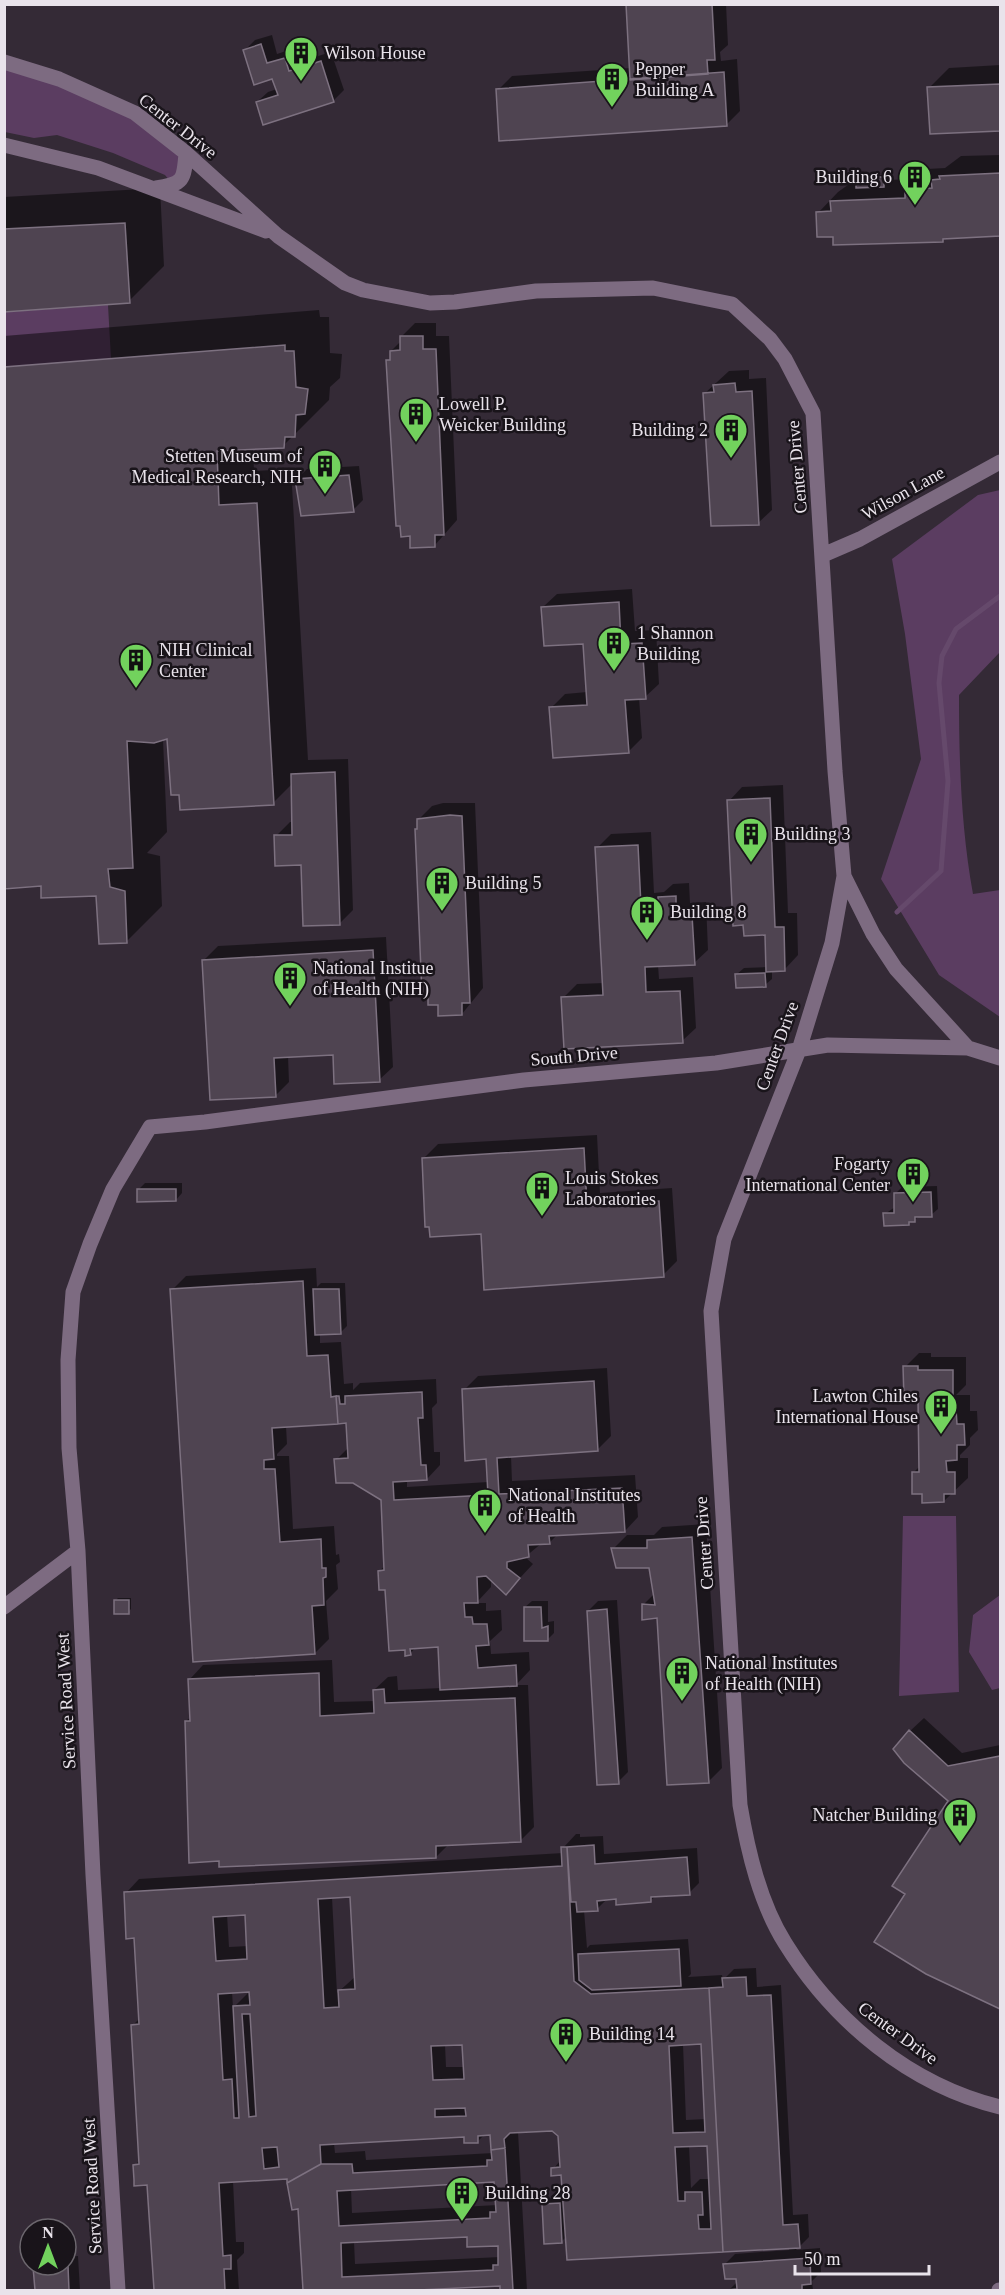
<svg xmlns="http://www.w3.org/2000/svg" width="1005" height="2295" font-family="'Times New Roman',serif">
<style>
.green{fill:#5b3d61}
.shadow{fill:#0007;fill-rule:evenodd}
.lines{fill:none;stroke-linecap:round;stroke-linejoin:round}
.stream{stroke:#65496b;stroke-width:5}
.building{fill:#4f4451;stroke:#7d7180;stroke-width:1.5;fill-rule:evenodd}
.minor{stroke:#7d6b81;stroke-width:15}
.labels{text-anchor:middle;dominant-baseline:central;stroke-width:5;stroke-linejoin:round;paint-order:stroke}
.poi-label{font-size:18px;fill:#e9e3eb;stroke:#19141a;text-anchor:start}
.street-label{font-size:18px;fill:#e9e3eb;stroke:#19141a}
</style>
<rect width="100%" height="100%" fill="#342a36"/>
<path class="green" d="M4,62L135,113L186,153L174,186L165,175L113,153L57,135L34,138L5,132Z
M108,305L111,359L5,367V312Z
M1000,490V652L959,695C959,761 961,828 973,894L1000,890V1017L939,975L881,879L921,759L905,634L892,559L978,495Z
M903,1516H956L959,1692L899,1696Z
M1000,1595V1688L992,1690L969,1652L973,1615Z"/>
<path class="shadow" d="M627,4H726L728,45L720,52L721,61L737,59L740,111L726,125L498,90L512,76L631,68Z
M272,35L277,54L295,48L299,62L331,52L344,90L333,101L257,102L268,92L277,89L273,77L244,51L255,40Z
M1000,65V129L931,133L929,88L949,68Z
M1000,155V235L910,242L834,235L818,213L838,192L852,182L857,181L860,175H887V180L917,179L927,169L945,168L961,156Z
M160,188L164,266L129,301L4,310V197Z
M319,310L320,317H329L330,353L342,354L340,378L330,387L329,400L283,446L253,448L254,471L291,469L308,760L348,759L353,910L339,924L302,863L276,836L290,822H294L293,783L273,803L169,737L163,739L167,832L147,853L160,856L162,906L127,941L98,894L42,885L10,887L4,892V336Z
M415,323H436V336H449L457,520L435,545L388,361L391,357V351L401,341V337Z
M749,370V379L766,378L772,510L758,523L704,394L729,371Z
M359,466L363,500L353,510L296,480L307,469Z
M632,589L635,631L656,630L659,684L645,697L639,698L642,738L628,752L551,708L565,694L587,692L584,642L543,607L557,594Z
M783,785L788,913H797L798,955L785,969L772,970V979L765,985L737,974L744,968L767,967V934L744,924L729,801L742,787Z
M443,803H475L483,988L462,1014L416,830L418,820L432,806Z
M651,832L654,893L664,892L673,884L689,883L690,903L706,902L708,950L694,963L658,965L659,979L693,977L696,1028L682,1041L563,998L577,984L604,983L597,848L611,834Z
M386,937L393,1067L379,1080L334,1053L288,1056L289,1082L276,1095L204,960L218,946Z
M597,1135L600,1193L672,1188L677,1261L663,1275L482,1232L424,1158L438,1144Z
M145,1183H182V1193L176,1200L138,1190Z
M937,1186L938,1209L931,1215L920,1216L908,1224L885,1214L895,1207V1194L902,1187Z
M316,1268L317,1287L321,1283H345L347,1326L340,1333L320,1334V1343L341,1342L344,1384L353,1383V1390L360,1383L436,1379L437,1403L432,1408L434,1452H440V1465L427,1479L407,1480V1487L488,1482L487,1458L464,1390L478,1376L607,1368L611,1436L597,1450L511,1456L512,1481L635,1475L638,1517L625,1531L558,1534L549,1543H542L525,1557L533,1564L506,1593L491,1578V1587L478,1601V1603H486V1611L501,1610L502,1630L490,1641L491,1654L529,1652L530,1670L516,1685H528L534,1827L520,1841L449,1844L436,1857L186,1721L191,1717L190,1679L203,1665L332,1660L334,1702L375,1701L374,1690L388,1677L397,1676L398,1690L441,1688L439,1646L416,1647L410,1654L379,1571L386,1565L383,1499L336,1460L349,1447L347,1422L286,1426L287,1444L277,1454V1456H289L293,1529L334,1526L336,1555L339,1554L340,1562L336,1565L338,1589L326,1601L329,1639L315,1653L172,1290L186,1276Z
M919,1353H931V1357H966V1385L956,1395H970V1411H977L978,1430L970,1438V1445L960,1455V1458H968V1478L944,1501L923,1492L913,1473L920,1466L919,1398L905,1367Z
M706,1524L722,1768L708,1782L658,1616L644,1604L655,1593L650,1566L613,1549L627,1535H654L662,1527Z
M118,1598H131V1609L128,1612L115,1601Z
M617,1600L628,1772L618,1782L588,1611L598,1601Z
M532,1601H548V1622L554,1621V1633L548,1639L525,1607Z
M924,1718L962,1753L1000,1745V2007L927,1973L908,1893L950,1801L910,1731Z
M576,1834H580V1837L603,1836L604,1854L697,1848L699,1883L689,1893L656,1896L650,1901L608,1898L597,1909L584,1910L587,1948L590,1945L688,1939L691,1974L688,1977L722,1975L723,1980L734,1969L756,1968L757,1987L781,1985L793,2215L808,2214L809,2237L796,2250L820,2248L821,2272L812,2281L813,2290H729L738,2281L725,2264L735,2254L789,2250V2247L567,2236L561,2242L544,2205L551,2198H564L563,2174L553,2169L561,2160L560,2135L553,2130L518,2132L527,2290H502L501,2284L393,2290H305L300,2208L288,2177L233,2181L236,2242H244V2253L237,2260L239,2290H155L148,2184L134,2166L140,2160L133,2025L140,2018L135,1937L126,1893L139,1879L563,1853V1848ZM351,1896L356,1976L337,1993L332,1897ZM246,1913L248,1946L229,1947L227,1914ZM251,1990L233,2008L232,1991ZM463,2043L464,2067H446L445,2044ZM702,2043L706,2119L686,2120L683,2044ZM492,2133L493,2153L366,2160L365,2151L335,2153L334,2143L465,2136L478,2141L485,2134ZM708,2144L710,2179H700L691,2188L689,2145ZM496,2180L497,2205L352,2213L351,2188ZM468,2235L499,2244L500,2257L355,2264L354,2241Z
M78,2256L80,2290H36L35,2268L38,2265H66V2257Z"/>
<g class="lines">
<path class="stream" d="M897,912L941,871L948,781L939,683L942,656L956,629L1000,596"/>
</g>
<path class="building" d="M626,4H712L715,60H707L708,74L630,80Z
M261,44L267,63L285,58L289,71L321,61L334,102L263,125L256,102L278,95L272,79L254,85L243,50Z
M724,72L727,126L499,141L496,89Z
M1000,84V131L930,134L927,87Z
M1000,173V236L943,239V242L833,245V237H817L816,212L831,211L830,201L905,198V189L932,188L931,180L940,179L939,176Z
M856,177H884V187L856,188Z
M125,223L130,303L4,312V229Z
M400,336H423V349H436L444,535H435V547L410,548V536L401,537L400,526H396L386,360H390V351L400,350Z
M285,345V351H294L296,387L308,389L305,414L296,415L295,437H285L284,448L217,451L219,505L257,503L274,805L180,810L179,795H171L167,739L154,743L127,741L133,868L108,869L110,887L125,891L127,943L99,944L96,896L41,898V886L4,889V367Z
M735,383L736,392L752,391L759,525L711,526L703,393L714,392L713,385Z
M349,475L354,512L301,516L295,479Z
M619,602L621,644L642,643L646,699L625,700L629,753L553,758L549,707L587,705L583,644L544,646L541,607Z
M335,772L340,925L303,926L301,865L275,866L274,835H292L291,774Z
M770,798L775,927H784L785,971L766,972L765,935L744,936L743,925L733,926L727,800Z
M450,815L462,816L470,1003H462V1015L438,1016V1005H428V995H422L415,829H417V819Z
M638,845L641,906L658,905V897L676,896V916L692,915L695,965L645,967L646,992L680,991L683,1043L564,1049L561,997L603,995L595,847Z
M373,950L380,1082L334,1084L333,1055L274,1058L276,1097L210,1100L202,960Z
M765,973L766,987L736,988L735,974Z
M584,1148L587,1206L659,1201L664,1277L484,1290L481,1234L430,1237L429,1227H425L422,1158Z
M137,1189H176V1201L137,1202Z
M931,1192L932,1217H915V1222H909V1225L884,1226L883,1213H894V1193Z
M303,1281L307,1356L328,1355L331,1397L336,1396L338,1424L272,1428L274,1459L264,1460V1469H275L280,1542L321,1539L322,1568H326V1577L323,1578L324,1605L312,1606L315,1654L193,1662L170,1289Z
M313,1289H339L341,1334L315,1335Z
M903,1366H918V1370H953V1400H944V1409H956L957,1424H964L965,1445H957V1460L946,1461L947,1472H955V1494H944V1502L922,1503V1494H912V1472H919L918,1400H904Z
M594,1381L598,1451L497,1458L499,1494L622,1488L625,1532L549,1536L550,1544L528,1545L529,1557L507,1562V1568L520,1578L506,1595L486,1576L477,1577L478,1603H464L465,1617H472L473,1624H487L489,1645L476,1646L478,1668L516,1665L517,1686L440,1690L438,1647L410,1649L411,1655L405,1656V1650L389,1651L385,1590H379L378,1571L384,1570L381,1500L353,1483H336L334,1459L348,1458L346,1423L338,1424L336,1396H339L340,1404H345V1396L422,1392L423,1418H418L421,1465H426L427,1480L393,1482L394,1500L488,1495L486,1459L465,1461L462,1389Z
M692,1537L709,1783L667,1785L657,1618L642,1620V1604L655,1605L649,1568H616L611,1548H647V1540Z
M114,1600H129V1614H114Z
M524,1607H541L542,1628L548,1626V1641H524Z
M607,1609L619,1784L597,1785L587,1611Z
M319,1673L320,1716L374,1713L373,1690L384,1689L385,1703L515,1698L521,1842L436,1846V1858L219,1867V1861L189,1863L185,1721H190L188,1679Z
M909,1730L948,1766L1000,1756V2009L926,1974L874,1942L905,1894L892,1886L948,1801L904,1763L893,1749Z
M594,1845L595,1864L687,1857L690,1895L651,1897V1902L616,1905V1899L597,1901L598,1911L577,1912L576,1902H571L567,1847Z
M561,1847H567L574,1981L591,1994L709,1988L723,2252L567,2260L561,2175L551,2176V2168L560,2167L558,2136L552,2131L510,2133L504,2139L505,2148L491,2150L490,2135L478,2136V2143H464V2137L320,2145L321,2164L287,2183V2179L219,2183L223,2256L231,2255V2269H224L225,2290H154L147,2185L134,2186V2180L133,2165L139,2164L131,2025L139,2024L134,1938L126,1939L124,1892L562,1866ZM350,1897L355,1989L338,1990L339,2007L324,2008L318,1899ZM245,1915L247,1959L216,1961L213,1917ZM249,1992L250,2005L233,2006L239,2118H234L232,2079L223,2080L218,1994ZM242,2014H250L256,2116L249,2117ZM701,2044L705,2132L673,2133L669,2046ZM462,2045L464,2079L433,2080L431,2046ZM465,2108L466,2116L435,2117V2109ZM707,2146L711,2229H699L698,2215H703L702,2192H685V2201H678L675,2147ZM277,2147L279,2167L264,2169L262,2148Z
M679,1949L681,1986L592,1990L579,1980L578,1954Z
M746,1977L747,1996L771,1995L783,2225L798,2224L800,2248L723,2252L709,1988L723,1987L722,1978Z
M505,2148L513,2290H500V2286L419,2290H303L298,2209L292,2210L287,2183L321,2164H352L353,2173L487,2166V2160H492L491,2150ZM494,2182L496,2212H490V2218L339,2226L337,2191ZM467,2237V2247L498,2246V2265H493V2270L342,2277L341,2243Z
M560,2203L562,2243L544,2244L542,2204Z
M810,2258L811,2284L802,2285V2290H727L737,2289L736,2279H725L723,2264Z
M68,2266L69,2290H35L33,2267Z"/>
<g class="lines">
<path class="minor" d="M4,62L59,79L135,113L186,153L278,236L345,283L363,290L430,303L455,302L536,291L653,288L732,304L770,339L785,359L813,413L835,771L844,876L832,943L799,1050L724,1239L711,1311L740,1805C748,1852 760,1903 785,1943C834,2022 910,2085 1000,2107
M4,145L98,168L266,231
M156,188C184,184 184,180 186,153
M823,555L860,539L1000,462
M844,876L873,934L896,969L968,1048
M4,1607L78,1551
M118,2290L93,1875L78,1551L69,1448L68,1360L73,1292L90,1244L113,1189L150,1127L205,1122L524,1080L716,1063L828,1045L968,1048L1000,1058
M999,2290H1000"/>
</g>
<defs>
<symbol id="building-pin" viewBox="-11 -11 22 30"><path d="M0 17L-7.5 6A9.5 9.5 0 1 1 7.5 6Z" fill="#72d25d" stroke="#19141a"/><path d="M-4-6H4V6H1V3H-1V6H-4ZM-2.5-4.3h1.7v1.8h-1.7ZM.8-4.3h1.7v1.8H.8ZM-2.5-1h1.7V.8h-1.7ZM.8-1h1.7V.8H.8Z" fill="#111"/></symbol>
</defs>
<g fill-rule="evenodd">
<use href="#building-pin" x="282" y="34" width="38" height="52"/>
<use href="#building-pin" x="593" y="60" width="38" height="52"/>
<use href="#building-pin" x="896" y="158" width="38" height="52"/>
<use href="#building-pin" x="397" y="395" width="38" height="52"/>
<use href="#building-pin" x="712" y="411" width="38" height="52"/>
<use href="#building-pin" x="306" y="447" width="38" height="52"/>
<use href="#building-pin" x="595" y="624" width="38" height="52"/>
<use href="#building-pin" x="117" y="641" width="38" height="52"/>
<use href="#building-pin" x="732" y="815" width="38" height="52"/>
<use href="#building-pin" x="423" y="864" width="38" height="52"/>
<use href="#building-pin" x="628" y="893" width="38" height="52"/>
<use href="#building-pin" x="271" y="959" width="38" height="52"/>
<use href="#building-pin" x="894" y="1155" width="38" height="52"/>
<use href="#building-pin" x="523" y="1169" width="38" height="52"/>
<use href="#building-pin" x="922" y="1387" width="38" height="52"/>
<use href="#building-pin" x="466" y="1486" width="38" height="52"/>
<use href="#building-pin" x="663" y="1654" width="38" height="52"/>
<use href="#building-pin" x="941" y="1796" width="38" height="52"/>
<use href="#building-pin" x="547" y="2015" width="38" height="52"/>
<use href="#building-pin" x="443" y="2174" width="38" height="52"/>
</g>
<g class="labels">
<g class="poi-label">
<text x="324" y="53">Wilson House</text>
<text x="635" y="69">Pepper<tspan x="635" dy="21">Building A</tspan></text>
<text x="892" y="177" text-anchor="end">Building 6</text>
<text x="439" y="404">Lowell P.<tspan x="439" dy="21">Weicker Building</tspan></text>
<text x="708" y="430" text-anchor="end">Building 2</text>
<text x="302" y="456" text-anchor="end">Stetten Museum of<tspan x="302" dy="21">Medical Research, NIH</tspan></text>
<text x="637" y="633">1 Shannon<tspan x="637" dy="21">Building</tspan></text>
<text x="159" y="650">NIH Clinical<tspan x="159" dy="21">Center</tspan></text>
<text x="774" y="834">Building 3</text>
<text x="465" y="883">Building 5</text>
<text x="670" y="912">Building 8</text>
<text x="313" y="968">National Institue<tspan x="313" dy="21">of Health (NIH)</tspan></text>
<text x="890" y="1164" text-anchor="end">Fogarty<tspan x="890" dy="21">International Center</tspan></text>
<text x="565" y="1178">Louis Stokes<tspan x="565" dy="21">Laboratories</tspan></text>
<text x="918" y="1396" text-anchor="end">Lawton Chiles<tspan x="918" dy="21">International House</tspan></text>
<text x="508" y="1495">National Institutes<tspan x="508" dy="21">of Health</tspan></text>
<text x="705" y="1663">National Institutes<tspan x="705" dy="21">of Health (NIH)</tspan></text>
<text x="937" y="1815" text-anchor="end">Natcher Building</text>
<text x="589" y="2034">Building 14</text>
<text x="485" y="2193">Building 28</text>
</g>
<g class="street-label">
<text transform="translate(178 126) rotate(38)">Center Drive</text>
<text transform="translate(797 467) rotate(-95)">Center Drive</text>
<text transform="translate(903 493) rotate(-29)">Wilson Lane</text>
<text transform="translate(777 1046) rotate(-70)">Center Drive</text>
<text transform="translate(574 1056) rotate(-5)">South Drive</text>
<text transform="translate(704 1543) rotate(-94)">Center Drive</text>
<text transform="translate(66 1701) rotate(-93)">Service Road West</text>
<text transform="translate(898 2033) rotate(36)">Center Drive</text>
<text transform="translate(92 2186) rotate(-93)">Service Road West</text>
</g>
</g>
<rect width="1005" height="2295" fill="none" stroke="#e9e3eb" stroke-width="12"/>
<g transform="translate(48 2247)"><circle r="28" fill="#19141a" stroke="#6c676e" stroke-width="1.5"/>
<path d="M0-4.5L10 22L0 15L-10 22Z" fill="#72d25d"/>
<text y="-9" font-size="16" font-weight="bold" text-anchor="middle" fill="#e9e3eb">N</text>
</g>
<path d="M795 2265v9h134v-9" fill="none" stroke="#e9e3eb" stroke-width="3"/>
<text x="804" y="2265" font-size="18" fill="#e9e3eb" stroke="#19141a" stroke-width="4.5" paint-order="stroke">50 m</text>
</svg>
